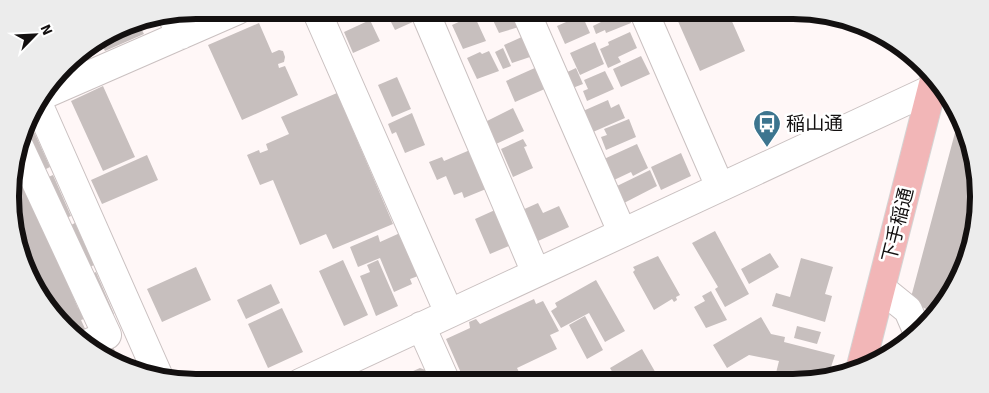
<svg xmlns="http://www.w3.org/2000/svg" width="989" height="393" font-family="Signika,'Noto Sans JP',sans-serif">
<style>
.building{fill:#c7bfbe}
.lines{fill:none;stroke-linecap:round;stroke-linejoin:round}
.minor-casing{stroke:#cac1c1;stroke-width:30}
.major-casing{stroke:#d5d4d4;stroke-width:30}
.minor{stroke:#fff;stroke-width:28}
.major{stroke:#f2b6b7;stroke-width:28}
.labels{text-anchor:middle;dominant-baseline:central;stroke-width:5;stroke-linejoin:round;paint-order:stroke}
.poi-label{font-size:19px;fill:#131010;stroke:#fff;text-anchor:start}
.street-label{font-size:19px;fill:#131010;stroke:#fff}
.rim{fill:none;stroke:#131010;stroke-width:6}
</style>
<rect width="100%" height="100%" fill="#fff7f7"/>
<path class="building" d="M385,10H411L415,21L395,30Z
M504,10H515L522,26L499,33L491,16Z
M550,10H582L556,22Z
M605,10H626L631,23L606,33L605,30L596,34L593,26L601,22L597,13Z
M673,10H727L745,51L700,71Z
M474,15L486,41L463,49L452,25Z
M582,15L590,33L565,44L557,26Z
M150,18L139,24L144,34L105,51L100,41L136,20Z
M370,20L380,41L353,53L344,32Z
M259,23L272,53L279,50L283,51L285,57L284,62L278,64L279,68L285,66L298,95L242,120L208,45Z
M630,32L637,48L618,57L621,62L608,68L600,49L609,45L608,42Z
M524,36L533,56L512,63L504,45Z
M595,42L604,64L580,75L570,53Z
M94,44L96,50L73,60L74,56Z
M503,48L511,66L503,69L495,52Z
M489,51L499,71L477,79L467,58L480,52L482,54Z
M641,56L650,74L621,87L613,69Z
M537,67L547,88L515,102L506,81Z
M576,68L583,84L570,89L563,74Z
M605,71L614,89L587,101L583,91L588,89L584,80Z
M397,77L411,109L392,117L378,85Z
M103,86L135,157L103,171L71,101Z
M337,93L393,224L333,249L326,234L300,245L273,180L260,185L247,155L259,150L260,153L268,150L266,144L289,134L281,117Z
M608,100L611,108L619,104L625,118L593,132L583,111Z
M513,108L524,131L496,144V142L493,143L481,124Z
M412,113L425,145L405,153L396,132L392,134L388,124Z
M960,114L979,184L969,256L948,300L940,308L932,312L910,301Z
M629,119L636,137L606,150L601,137L607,135L604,129Z
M31,125L50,167L42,171L25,133L27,127Z
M523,139L527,146L524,147L533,168L513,177L501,149Z
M637,144L648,168L633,176L631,172L614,180L604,159Z
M470,150L486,189L464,198L462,192L454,195L446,176L437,180L429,162L442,157L444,161Z
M681,153L691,176L661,190L651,167Z
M147,155L158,180L102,204L91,180Z
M17,157L44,233L49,231L54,242L50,244L61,270L65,268L70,279L66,280L78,308L82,306L87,318L81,320L87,333L76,337L55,314L13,218L12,172Z
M650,170L657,186L624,203L617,186Z
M53,175L71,216L64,219L46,178Z
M538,203L543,213L559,206L569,227L538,241L529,221L526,223L520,211Z
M495,210L511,245L490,254L475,219Z
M75,223L94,265L86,269L67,227Z
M715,231L749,294L725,307L715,289L718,287L692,243Z
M400,233L418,276L410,279L412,284L394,292L380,258L358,267L350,247L378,235L380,242Z
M770,253L779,267L749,284L741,269Z
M658,256L680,295L676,297L677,300L674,302L672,299L654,310L633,272L635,270L633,267Z
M801,258L833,267L825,294L832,296L825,322L772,306L776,293L790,297Z
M343,260L368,315L344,326L319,271Z
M378,260L398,306L376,316L360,276L370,272L367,265Z
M196,267L211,300L162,322L147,289Z
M96,272L114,314L107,318L89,275Z
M596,280L625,331L605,342L589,313L561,328L551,311L557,307L555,303Z
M271,284L280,303L246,319L237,300Z
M711,291L727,320L706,328L694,307L705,301L702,296Z
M534,299L536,304L543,301L559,331L550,335L557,349L517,368L524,382H465L446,339L470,328L469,322L476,319L480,324Z
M282,308L303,352L268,368L248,324Z
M585,316L603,350L587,359L569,325Z
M761,317L771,334L785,337L784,342L835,355L827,379L817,381H774L779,361L749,355L727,368L713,345Z
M797,326L821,332L817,344L794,338Z
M112,344L121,365L95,351Z
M642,349L661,382H618L610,368Z
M420,368L428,371L433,382H388Z
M726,372L730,382H703Z"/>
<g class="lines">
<defs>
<path id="minor" d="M316,10L449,313
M424,10L536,273
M525,10L622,232
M643,10L720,187
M171,14L181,35
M41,96L238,10
M37,101L159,377
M20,148L107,335L84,345
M882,289L908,310L918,333
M421,326L446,382
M300,383L938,86"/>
<path id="major" d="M860,370L934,80"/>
</defs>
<use href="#minor" class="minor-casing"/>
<use href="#major" class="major-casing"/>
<use href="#minor" class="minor"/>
<use href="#major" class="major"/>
</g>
<defs>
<symbol id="bus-pin" viewBox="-11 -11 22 30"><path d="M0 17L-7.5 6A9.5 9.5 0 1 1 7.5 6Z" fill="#3d758f" stroke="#fff"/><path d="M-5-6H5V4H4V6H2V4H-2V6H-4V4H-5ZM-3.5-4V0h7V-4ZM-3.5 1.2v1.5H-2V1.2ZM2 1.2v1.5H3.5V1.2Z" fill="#fff"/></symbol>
</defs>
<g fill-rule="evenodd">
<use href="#bus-pin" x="751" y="108" width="32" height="43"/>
</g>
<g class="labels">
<g class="poi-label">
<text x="786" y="124">稲山通</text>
</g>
<g class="street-label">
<text transform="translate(898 225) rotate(-76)">下手稲通</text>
</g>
</g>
<path d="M0 0H989V393H0ZM196 19H793A177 177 0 0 1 970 196V197A177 177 0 0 1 793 374H196A177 177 0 0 1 19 197V196A177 177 0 0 1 196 19Z" fill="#ececec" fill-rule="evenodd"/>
<path class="rim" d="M196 19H793A177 177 0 0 1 970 196V197A177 177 0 0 1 793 374H196A177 177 0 0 1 19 197V196A177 177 0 0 1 196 19Z"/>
<g transform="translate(35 35) rotate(66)" stroke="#ffffff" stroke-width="4" paint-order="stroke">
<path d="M0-4L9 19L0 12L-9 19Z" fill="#131010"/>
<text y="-8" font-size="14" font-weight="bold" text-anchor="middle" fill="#131010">N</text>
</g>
</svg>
